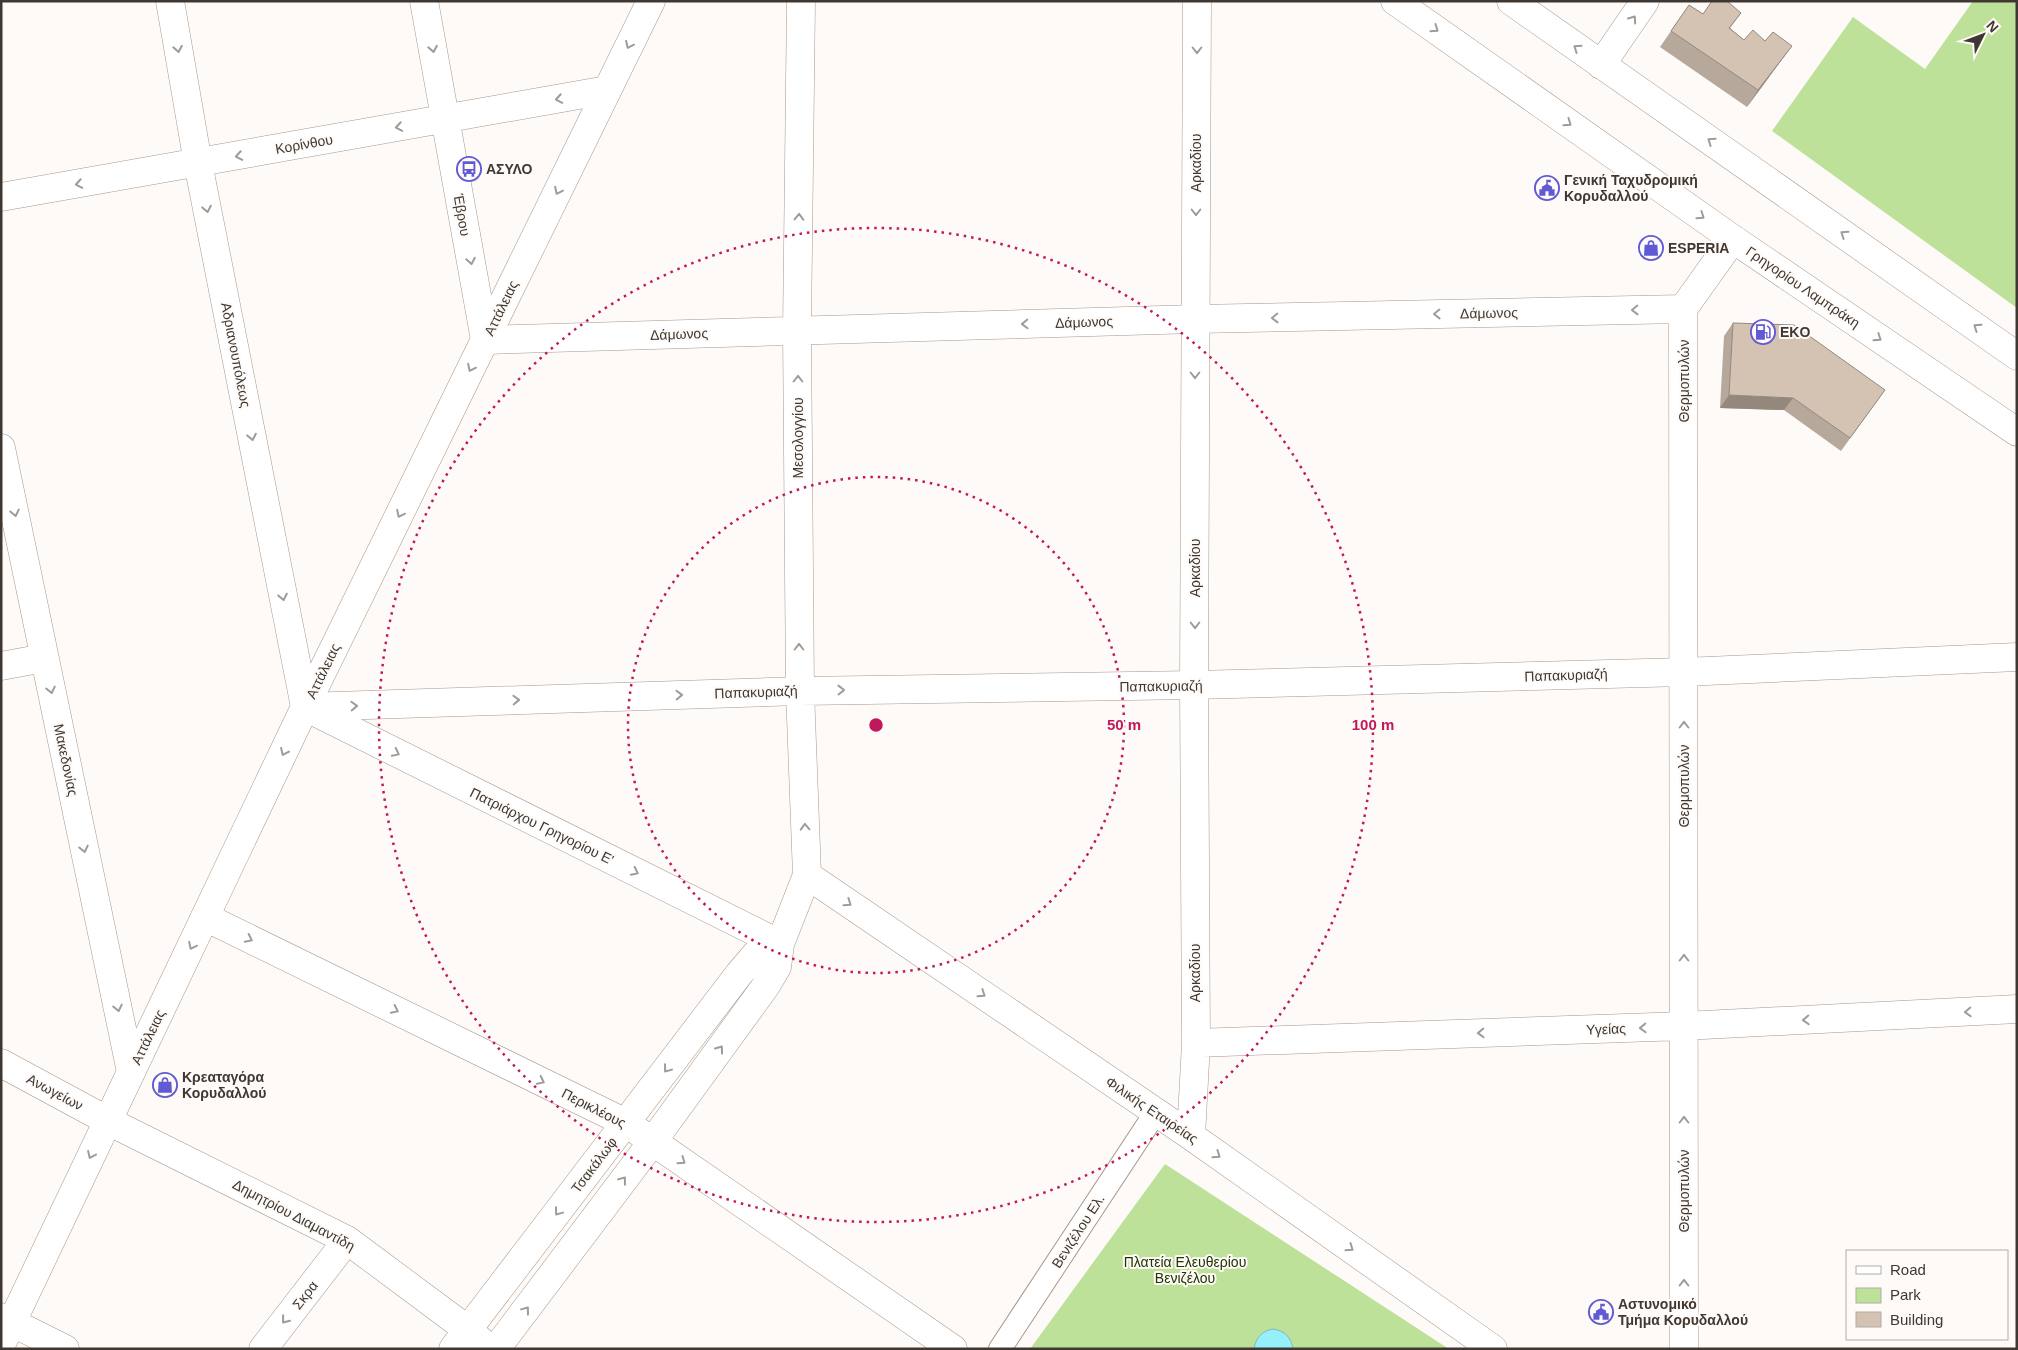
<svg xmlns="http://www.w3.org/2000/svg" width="2018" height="1350" font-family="Helvetica,sans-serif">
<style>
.green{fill:#bee19a}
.water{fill:#96f0fb;stroke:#7cb9bf}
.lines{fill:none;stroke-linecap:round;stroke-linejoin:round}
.pedestrian-casing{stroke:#a89789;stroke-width:24}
.minor-casing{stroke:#a89789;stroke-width:29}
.tertiary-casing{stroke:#a89789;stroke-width:29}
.secondary-casing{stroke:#a89789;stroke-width:29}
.pedestrian{stroke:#fff;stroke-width:22}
.minor{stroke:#fff;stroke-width:28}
.tertiary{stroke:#fff;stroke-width:28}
.secondary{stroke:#fff;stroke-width:28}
.wall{fill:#b6a89a}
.shaded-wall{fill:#94887d}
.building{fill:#d4c3b3;stroke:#94887d}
.oneway{stroke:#9f9c98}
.ring{fill:none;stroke:#c2185b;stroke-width:2.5;stroke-dasharray:2.5 5}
.labels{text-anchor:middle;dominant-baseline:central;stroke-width:4;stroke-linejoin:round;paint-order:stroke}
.street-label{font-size:14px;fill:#3f3832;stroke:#fefaf7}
.poi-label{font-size:14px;font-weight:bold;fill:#3f3832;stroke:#fefaf7;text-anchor:start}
.park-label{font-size:14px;fill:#203500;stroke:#fefaf7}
.centre{fill:#c2185b;stroke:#fefaf7;stroke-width:2.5}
.ring-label{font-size:15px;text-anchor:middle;font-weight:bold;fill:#c2185b;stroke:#fefaf7;stroke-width:4;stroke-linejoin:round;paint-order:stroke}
</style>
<rect width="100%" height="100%" fill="#fefaf7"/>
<path class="green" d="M1973,1H2017V308L1772,131L1853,17L1925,69Z
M1165,1164L1449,1349H1030Z"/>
<path class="water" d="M1273,1329C1285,1331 1291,1337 1293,1349H1254C1256,1337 1262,1331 1273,1329Z"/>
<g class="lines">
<defs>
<path id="pedestrian" d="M1000,1349L1156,1112"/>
<path id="minor" d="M170,1L198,163L305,707
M424,1L485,340L1195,319L1683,309
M1601,65L1645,1
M1,197L607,90
M1,448L131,1072
M1,666L44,658
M305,707L800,691L1194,685L1684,672L2017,657
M309,709L780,944
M807,875L1191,1136L1493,1349
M205,917L626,1123L953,1349
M1196,1043L1684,1026L2017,1009
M1191,1136L1196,1043L1194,685L1197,1
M1,1317L65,1349
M263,1349L347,1240
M453,1349L739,974L757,953L780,944
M496,1349L653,1141L765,987L777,967L780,944L807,875L800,691L797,330L801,1
M1684,1349L1683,309L1733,239"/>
<path id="tertiary" d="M1,1345L305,707L651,1"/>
<path id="secondary" d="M1395,1L1733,239L2017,432
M1511,1L2017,356
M1,1063L114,1124L347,1240L468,1330L490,1349"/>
</defs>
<use href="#pedestrian" class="pedestrian-casing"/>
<use href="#minor" class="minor-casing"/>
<use href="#tertiary" class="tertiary-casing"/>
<use href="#secondary" class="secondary-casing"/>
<use href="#pedestrian" class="pedestrian"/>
<use href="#minor" class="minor"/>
<use href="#tertiary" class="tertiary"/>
<use href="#secondary" class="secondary"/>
</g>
<path class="wall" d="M1689,5L1703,14L1741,13L1730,28L1744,40L1765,41L1792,46L1747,107L1660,47Z
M1733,323L1885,390L1841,451L1784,410L1720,408L1724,336Z"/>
<path class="shaded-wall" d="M1792,46L1780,62L1747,107L1758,90Z
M1729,395L1793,398L1784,410L1720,408Z"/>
<path class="building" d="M1712,1H1727L1741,13L1729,28L1744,40L1753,30L1765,41L1773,32L1792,46L1758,90L1671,31L1689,5L1703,14Z
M1733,323L1794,325L1885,390L1850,438L1793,398L1729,395Z"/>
<defs><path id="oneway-chevron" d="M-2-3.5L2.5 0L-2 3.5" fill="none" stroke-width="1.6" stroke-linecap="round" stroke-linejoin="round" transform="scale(1.25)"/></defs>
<g class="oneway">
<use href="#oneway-chevron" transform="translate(1633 19) rotate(-55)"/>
<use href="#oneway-chevron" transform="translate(1435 29) rotate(35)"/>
<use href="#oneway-chevron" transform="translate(629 45) rotate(116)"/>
<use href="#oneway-chevron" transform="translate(1577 48) rotate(-145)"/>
<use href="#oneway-chevron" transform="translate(178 49) rotate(80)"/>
<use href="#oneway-chevron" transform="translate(433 49) rotate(80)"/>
<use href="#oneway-chevron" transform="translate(1197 50) rotate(90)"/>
<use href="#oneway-chevron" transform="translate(559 99) rotate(170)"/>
<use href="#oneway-chevron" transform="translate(1568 123) rotate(35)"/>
<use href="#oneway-chevron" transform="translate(399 127) rotate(170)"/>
<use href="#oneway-chevron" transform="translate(1711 141) rotate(-145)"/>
<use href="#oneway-chevron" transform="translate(239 156) rotate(170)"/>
<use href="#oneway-chevron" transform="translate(79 184) rotate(170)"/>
<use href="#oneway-chevron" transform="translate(558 191) rotate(116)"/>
<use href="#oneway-chevron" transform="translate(207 209) rotate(79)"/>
<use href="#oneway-chevron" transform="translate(1196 212) rotate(90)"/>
<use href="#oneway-chevron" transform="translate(1701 216) rotate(35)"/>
<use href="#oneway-chevron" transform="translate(799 217) rotate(-89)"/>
<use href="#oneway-chevron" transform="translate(1844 234) rotate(-145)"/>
<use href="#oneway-chevron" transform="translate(471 261) rotate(80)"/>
<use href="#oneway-chevron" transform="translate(1635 310) rotate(179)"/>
<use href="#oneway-chevron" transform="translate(1437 314) rotate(179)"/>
<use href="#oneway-chevron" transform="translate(1275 318) rotate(179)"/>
<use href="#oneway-chevron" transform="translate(1025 324) rotate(178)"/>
<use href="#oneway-chevron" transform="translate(1977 327) rotate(-145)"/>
<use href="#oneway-chevron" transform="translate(1878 338) rotate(34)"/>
<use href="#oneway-chevron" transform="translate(471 368) rotate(116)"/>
<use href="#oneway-chevron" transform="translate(1195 375) rotate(90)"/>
<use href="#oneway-chevron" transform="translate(798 379) rotate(-90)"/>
<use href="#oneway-chevron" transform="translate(252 437) rotate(79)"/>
<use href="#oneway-chevron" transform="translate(15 513) rotate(78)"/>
<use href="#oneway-chevron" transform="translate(400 514) rotate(116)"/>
<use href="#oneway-chevron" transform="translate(283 597) rotate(79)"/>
<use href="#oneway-chevron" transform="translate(1195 625) rotate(90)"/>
<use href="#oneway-chevron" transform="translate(799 647) rotate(-90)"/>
<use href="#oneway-chevron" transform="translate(51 690) rotate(78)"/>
<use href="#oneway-chevron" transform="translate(841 690) rotate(-1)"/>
<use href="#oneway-chevron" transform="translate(679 695) rotate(-2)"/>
<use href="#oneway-chevron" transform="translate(516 700) rotate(-2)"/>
<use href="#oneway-chevron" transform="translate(354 706) rotate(-2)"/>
<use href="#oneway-chevron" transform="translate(1684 725) rotate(-90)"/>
<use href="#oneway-chevron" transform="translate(284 752) rotate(115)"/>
<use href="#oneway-chevron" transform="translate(396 753) rotate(26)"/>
<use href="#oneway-chevron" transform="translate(805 827) rotate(-92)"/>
<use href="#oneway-chevron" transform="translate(84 849) rotate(78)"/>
<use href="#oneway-chevron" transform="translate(635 872) rotate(26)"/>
<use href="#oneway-chevron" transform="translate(848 903) rotate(34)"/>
<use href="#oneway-chevron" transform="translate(249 939) rotate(26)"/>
<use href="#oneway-chevron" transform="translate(192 946) rotate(116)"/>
<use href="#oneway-chevron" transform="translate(1684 958) rotate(-90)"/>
<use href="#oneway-chevron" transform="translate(982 994) rotate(34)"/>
<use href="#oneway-chevron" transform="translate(118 1008) rotate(78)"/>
<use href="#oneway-chevron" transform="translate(395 1010) rotate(26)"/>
<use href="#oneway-chevron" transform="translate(1968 1012) rotate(177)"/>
<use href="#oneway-chevron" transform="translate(1806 1020) rotate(177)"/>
<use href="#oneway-chevron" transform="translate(1643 1028) rotate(178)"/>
<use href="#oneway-chevron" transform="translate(1481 1033) rotate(178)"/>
<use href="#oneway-chevron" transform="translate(720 1049) rotate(-54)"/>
<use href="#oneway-chevron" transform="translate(667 1069) rotate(127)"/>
<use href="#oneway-chevron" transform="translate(541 1081) rotate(26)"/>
<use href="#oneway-chevron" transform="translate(1684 1120) rotate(-90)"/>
<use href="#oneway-chevron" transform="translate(91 1155) rotate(115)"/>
<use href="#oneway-chevron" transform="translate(1217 1155) rotate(35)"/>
<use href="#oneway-chevron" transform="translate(682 1161) rotate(35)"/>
<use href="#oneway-chevron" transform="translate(623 1180) rotate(-53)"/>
<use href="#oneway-chevron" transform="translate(558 1212) rotate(127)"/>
<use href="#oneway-chevron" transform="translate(1350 1248) rotate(35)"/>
<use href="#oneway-chevron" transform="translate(1684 1283) rotate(-90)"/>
<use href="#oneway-chevron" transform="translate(526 1310) rotate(-53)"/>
<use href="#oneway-chevron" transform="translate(285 1320) rotate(128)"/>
</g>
<g class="ring">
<circle cx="876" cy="725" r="248"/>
<circle cx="876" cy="725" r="497"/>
</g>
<defs>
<symbol id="bus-ring" viewBox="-11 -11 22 22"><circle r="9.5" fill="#fefaf7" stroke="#605bd4" stroke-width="1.5"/><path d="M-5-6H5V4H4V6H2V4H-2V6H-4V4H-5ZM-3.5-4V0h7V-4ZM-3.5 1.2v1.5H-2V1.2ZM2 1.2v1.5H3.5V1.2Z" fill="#605bd4"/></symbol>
<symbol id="civic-ring" viewBox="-11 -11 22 22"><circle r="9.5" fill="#fefaf7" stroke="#605bd4" stroke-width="1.5"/><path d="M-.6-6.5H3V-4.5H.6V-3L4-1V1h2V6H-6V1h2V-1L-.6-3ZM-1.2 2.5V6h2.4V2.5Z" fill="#605bd4"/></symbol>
<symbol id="shop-ring" viewBox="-11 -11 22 22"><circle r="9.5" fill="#fefaf7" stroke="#605bd4" stroke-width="1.5"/><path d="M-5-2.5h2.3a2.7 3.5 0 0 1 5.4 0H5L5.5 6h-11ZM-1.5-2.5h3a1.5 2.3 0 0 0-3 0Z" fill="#605bd4"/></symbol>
<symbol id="fuel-ring" viewBox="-11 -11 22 22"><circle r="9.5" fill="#fefaf7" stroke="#605bd4" stroke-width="1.5"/><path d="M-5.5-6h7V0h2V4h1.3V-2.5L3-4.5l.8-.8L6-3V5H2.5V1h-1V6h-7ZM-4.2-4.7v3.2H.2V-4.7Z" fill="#605bd4"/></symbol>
</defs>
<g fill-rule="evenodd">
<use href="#bus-ring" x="455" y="155" width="28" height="28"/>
<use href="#civic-ring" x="1533" y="174" width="28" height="28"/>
<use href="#shop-ring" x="1637" y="234" width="28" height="28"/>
<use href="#fuel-ring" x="1749" y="318" width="28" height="28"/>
<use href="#shop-ring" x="151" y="1071" width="28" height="28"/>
<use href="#civic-ring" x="1587" y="1298" width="28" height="28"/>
</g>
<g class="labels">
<g class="street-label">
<text transform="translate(304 144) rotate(-10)">Κορίνθου</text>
<text transform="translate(1196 163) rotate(-90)">Αρκαδίου</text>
<text transform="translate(462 215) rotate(80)">Έβρου</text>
<text transform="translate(1803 287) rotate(34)">Γρηγορίου Λαμπράκη</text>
<text transform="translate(501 308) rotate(-64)">Αττάλειας</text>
<text transform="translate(1489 313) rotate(-1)">Δάμωνος</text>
<text transform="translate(1084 322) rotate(-2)">Δάμωνος</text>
<text transform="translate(679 334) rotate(-2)">Δάμωνος</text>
<text transform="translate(236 355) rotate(79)">Αδριανουπόλεως</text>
<text transform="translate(1684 381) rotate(-90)">Θερμοπυλών</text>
<text transform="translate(798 438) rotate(-90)">Μεσολογγίου</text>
<text transform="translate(1195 568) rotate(-90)">Αρκαδίου</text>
<text transform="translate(323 671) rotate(-64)">Αττάλειας</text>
<text transform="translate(1566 675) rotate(-2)">Παπακυριαζή</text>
<text transform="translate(1161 686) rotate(-1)">Παπακυριαζή</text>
<text transform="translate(756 692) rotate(-2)">Παπακυριαζή</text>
<text transform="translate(66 760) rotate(78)">Μακεδονίας</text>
<text transform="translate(1684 786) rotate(-90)">Θερμοπυλών</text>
<text transform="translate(542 826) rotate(26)">Πατριάρχου Γρηγορίου Ε'</text>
<text transform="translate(1195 973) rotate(-90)">Αρκαδίου</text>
<text transform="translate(1606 1029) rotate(-2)">Υγείας</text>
<text transform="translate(148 1037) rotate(-64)">Αττάλειας</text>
<text transform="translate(55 1092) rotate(28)">Ανωγείων</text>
<text transform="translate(594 1108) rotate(27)">Περικλέους</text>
<text transform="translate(1152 1110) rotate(34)">Φιλικής Εταιρείας</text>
<text transform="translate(594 1165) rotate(-53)">Τσακάλωφ</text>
<text transform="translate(1684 1191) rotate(-90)">Θερμοπυλών</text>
<text transform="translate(294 1215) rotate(28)">Δημητρίου Διαμαντίδη</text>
<text transform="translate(1078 1231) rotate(-57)">Βενιζέλου Ελ.</text>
<text transform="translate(305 1295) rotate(-52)">Σκρα</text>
</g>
<g class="poi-label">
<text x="486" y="169">ΑΣΥΛΟ</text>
<text x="1564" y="180">Γενική Ταχυδρομική<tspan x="1564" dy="16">Κορυδαλλού</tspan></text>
<text x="1668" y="248">ESPERIA</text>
<text x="1780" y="332">EKO</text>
<text x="182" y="1077">Κρεαταγόρα<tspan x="182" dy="16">Κορυδαλλού</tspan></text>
<text x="1618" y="1304">Αστυνομικό<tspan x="1618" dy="16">Τμήμα Κορυδαλλού</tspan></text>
</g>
<g class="park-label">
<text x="1185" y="1262">Πλατεία Ελευθερίου<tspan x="1185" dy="16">Βενιζέλου</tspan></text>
</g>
</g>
<circle cx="876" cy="725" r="8" class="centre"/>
<g class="ring-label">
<text x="1124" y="730">50 m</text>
<text x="1373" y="730">100 m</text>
</g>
<rect width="2018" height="1350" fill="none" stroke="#3f3832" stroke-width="5"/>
<rect x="1846" y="1250" width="162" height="90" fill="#fefaf7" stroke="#b2aca8"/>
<rect x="1856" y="1266" width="25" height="8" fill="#ffffff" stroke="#b2aca8"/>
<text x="1890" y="1275" font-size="15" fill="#3f3832">Road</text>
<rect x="1856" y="1288" width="25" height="15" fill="#bee19a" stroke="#b2aca8"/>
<text x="1890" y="1300" font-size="15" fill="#3f3832">Park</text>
<rect x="1856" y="1312" width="25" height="15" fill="#d4c3b3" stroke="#b2aca8"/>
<text x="1890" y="1325" font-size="15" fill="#3f3832">Building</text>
<g transform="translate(1983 35) rotate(48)" stroke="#fefaf7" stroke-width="4" paint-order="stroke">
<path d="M0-4L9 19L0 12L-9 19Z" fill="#3f3832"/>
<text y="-8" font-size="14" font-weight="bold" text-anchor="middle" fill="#3f3832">N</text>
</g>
</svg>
